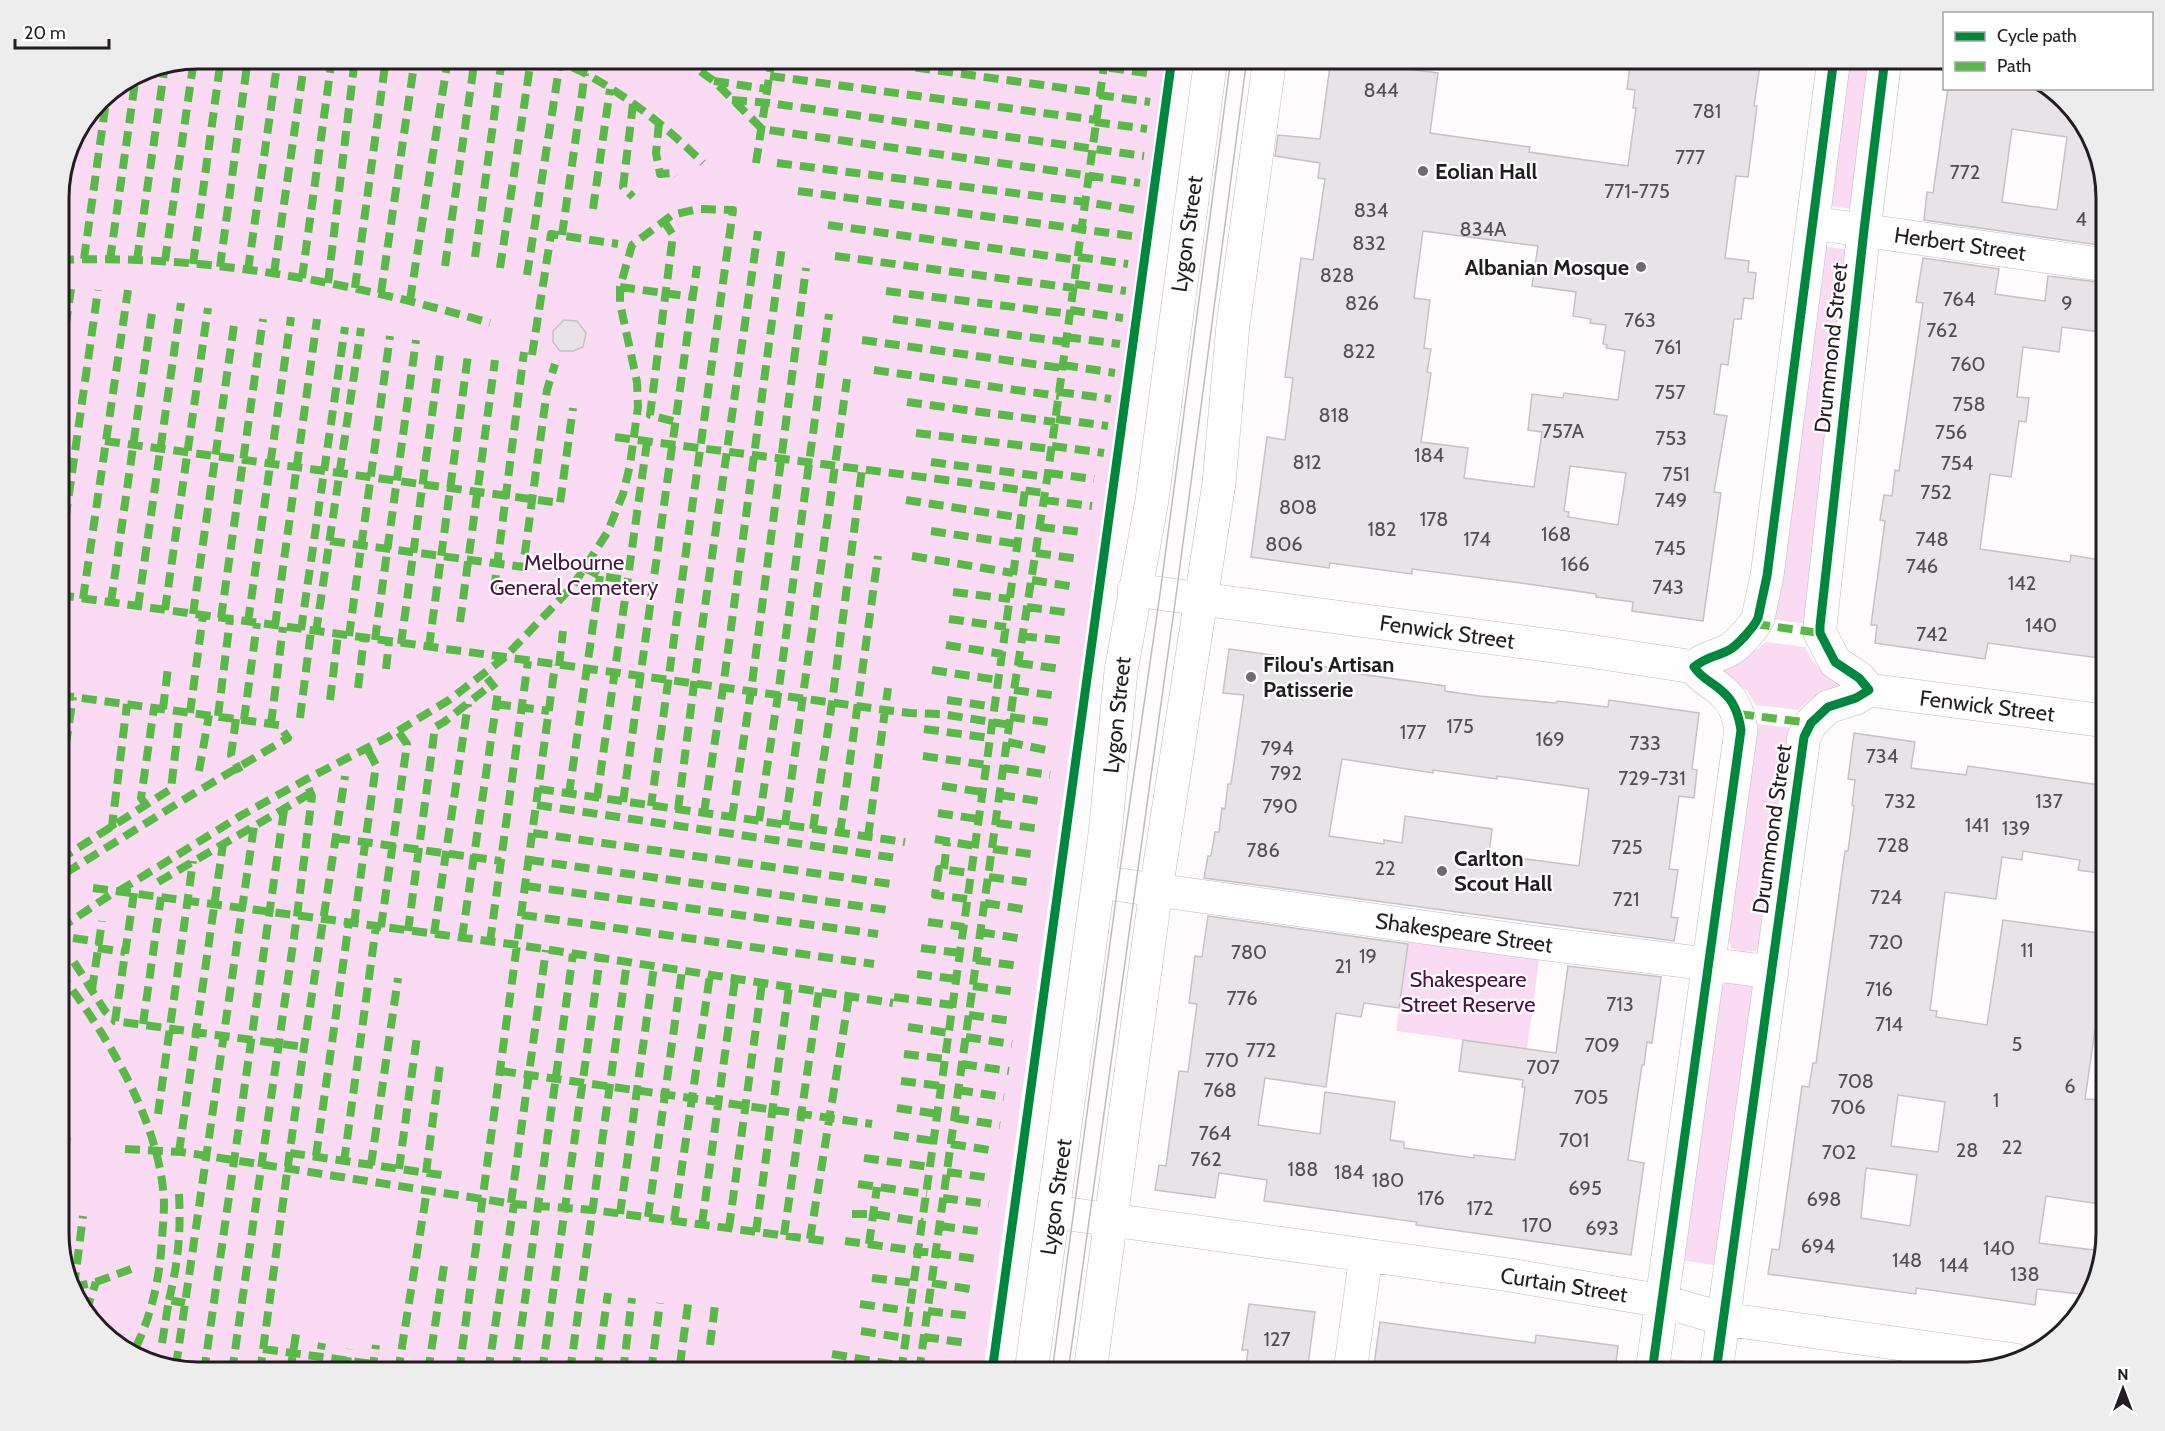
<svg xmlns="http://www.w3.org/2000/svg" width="2165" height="1431" font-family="Cabin,sans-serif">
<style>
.green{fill:#fbdaf4}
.building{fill:#e7e3e6;stroke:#c5c1c4;stroke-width:1.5;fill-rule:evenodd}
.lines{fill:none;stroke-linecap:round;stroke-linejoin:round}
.minor-casing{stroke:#bdbabc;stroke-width:34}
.minor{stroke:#fffeff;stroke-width:33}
.tram{stroke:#bebdbe;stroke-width:1.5}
.quiet{stroke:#58b947;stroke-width:8;stroke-dasharray:15 8;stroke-linecap:butt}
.cycleway-casing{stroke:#fff;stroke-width:13}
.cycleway{stroke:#00873e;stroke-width:9}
.poi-dot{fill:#6f6a6e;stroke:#fff;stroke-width:2}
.labels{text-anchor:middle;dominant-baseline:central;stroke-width:4.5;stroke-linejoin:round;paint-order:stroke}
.number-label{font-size:20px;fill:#544e52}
.poi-label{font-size:22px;font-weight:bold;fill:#231c21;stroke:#fff;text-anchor:start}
.street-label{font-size:22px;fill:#231c21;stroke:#fff}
.park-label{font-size:22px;fill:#510f48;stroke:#fff}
.rim{fill:none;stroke:#231c21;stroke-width:3}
</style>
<rect width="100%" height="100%" fill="#fdfbfc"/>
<path class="green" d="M198,58L1166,59L983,1372H198L121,1349L77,1303L59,1242V190L73,137L100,99L145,69Z
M1843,59H1878L1859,210L1824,205Z
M1819,246L1852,250L1806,624L1771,619Z
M1766,642L1805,647C1818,671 1822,674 1849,679L1847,694C1822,692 1817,693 1798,710L1756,705L1747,691L1731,680L1713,661C1739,663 1746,659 1766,642Z
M1758,724L1793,728L1762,941L1755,951L1743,952L1731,948L1728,938Z
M1409,934L1540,953L1527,1049L1396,1031Z
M1740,980L1753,987L1755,995L1719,1266L1682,1260L1720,990L1725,983Z
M1666,1358L1706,1363L1704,1372H1664Z"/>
<path class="building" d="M1655,58H1761L1754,106H1757L1748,177L1736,176L1725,258L1749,261L1748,272L1756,273L1753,299L1744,298L1741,319H1734L1728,365L1721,364L1714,414L1727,416L1714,492L1721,493L1703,621L1632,611L1633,602L1596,597V594L1535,585L1412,569V574L1330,563L1329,568L1251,557L1267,437L1285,440L1293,378L1285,377L1301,258L1313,260L1325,179L1318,178L1320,163L1275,156L1278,135L1320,139L1331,59L1438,73L1430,133L1530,147L1529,152L1628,166L1636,108H1633L1635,90L1627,89L1630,65L1654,68ZM1423,231L1538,246L1532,286L1576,292L1573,316L1591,319L1590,323L1606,325L1603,344L1607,345L1606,348L1625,351L1618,400L1564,393L1563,398L1532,394L1528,430L1542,432L1534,487L1464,478L1468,448L1421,442L1431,373L1427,372L1431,349L1424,348L1430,300L1414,298ZM1570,466L1626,473L1618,525L1568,517L1569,512L1564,511Z
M1948,88H2036L2052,91L2088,129L2097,164L2094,191L2105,193L2106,198V246L1924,220L1927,192L1933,193ZM2012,129L2067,137L2057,210L2002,202Z
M1923,258L1999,269L1995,294L2045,301L2048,276L2106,283V333L2062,327L2059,352L2023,347L2017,397L2029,398L2026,422L2019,421L2011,477L1990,474L1980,549L2070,562L2071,555L2106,561V659L1988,643L1985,659L1875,643L1877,625H1871L1885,521L1880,520L1884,495L1892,496L1895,470L1899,471L1923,303L1916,302Z
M564,320L577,321L586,333L583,347L573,351H560L553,342V331Z
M1229,649L1279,656L1278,660L1353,671V673L1445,686V691L1479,696L1556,703L1557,701L1608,707L1609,700L1699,713L1692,769L1697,770L1694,798L1679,796L1669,869L1678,870L1671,917L1678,918L1674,941L1204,878L1208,856H1211L1215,832H1219L1222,808L1225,809L1228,784H1231L1244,695L1223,693ZM1342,759L1433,773V770L1497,779V776L1589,789L1579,866L1489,854L1492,829L1405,816L1402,843L1384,840V844L1329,836Z
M1854,733L1915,742L1911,768L1966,775L1968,766L2106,786V874L2078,870L2080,860L2023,851L2022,860L2002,857L1996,899L1945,892L1930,1010L1937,1011L1936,1017L1987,1025L2003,920L2106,934V1032L2095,1030L2085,1099L2106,1100V1205L2046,1196L2039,1243L2101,1251L2088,1295L2037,1289L2035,1305L1916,1288V1294L1768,1274L1772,1249L1779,1250L1802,1086L1809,1087L1813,1063H1816L1845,851H1848L1854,806L1852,805L1855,780L1848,779ZM1898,1095L1945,1102L1938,1152L1891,1146ZM1866,1168L1917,1175L1910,1226L1861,1218Z
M1208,916L1408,944L1399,1008L1364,1003L1361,1017L1336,1013L1326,1087L1265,1078L1258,1125L1320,1134L1325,1092L1395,1102L1390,1140L1404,1142V1148L1474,1158V1155L1515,1160L1525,1087H1522L1523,1080L1459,1071L1463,1040L1556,1053L1568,966L1661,977L1652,1043L1647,1042L1644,1065H1642L1628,1160L1644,1163L1631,1255L1416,1225L1417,1222L1264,1201L1267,1180L1219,1173L1215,1198L1155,1190L1159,1165L1166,1166L1179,1071L1188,1072L1197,1004L1189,1003L1195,956L1202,957Z
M1249,1304L1315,1312L1307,1372H1248L1249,1366H1246L1248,1350H1242Z
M1380,1322L1535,1343L1536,1335L1618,1346L1615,1372H1551L1492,1365L1491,1372H1373Z"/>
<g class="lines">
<defs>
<path id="minor" d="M1813,223L2106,265
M1134,590L1583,650L1694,667
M1694,667C1707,656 1716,657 1729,650C1737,646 1754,627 1758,618L1767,576L1834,58
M1869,690L1859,678L1835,662L1820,633V626L1864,230L1885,58
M1869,690L2106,721
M1099,882L1538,943L1772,972
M1054,1212L1510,1275L1662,1301L1724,1319L2015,1360
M1031,1372L1105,834L1121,671L1152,500L1211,58
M1090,1372L1156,890L1219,483L1233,325L1270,58
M1350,1372L1366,1256
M1652,1372L1741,730C1739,716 1735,702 1723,692C1712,681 1704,681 1694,667
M1716,1372L1804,737L1811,723L1828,707L1856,698L1869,690"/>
</defs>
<use href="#minor" class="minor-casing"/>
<use href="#minor" class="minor"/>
<path class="tram" d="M1052,1372L1118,884L1160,594L1231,58
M1068,1372L1176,596L1247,58"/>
<path class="quiet" d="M552,58C563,64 575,68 586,74C629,97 669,129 703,163
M682,58L714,81L762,129L1140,183
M746,58L772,61
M847,58L1100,93
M1041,58L1153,74
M770,76L1096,120
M714,81L767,89
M1099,95L1150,102
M732,100L769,103L1144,156
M633,104L623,187L633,197
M1095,122L1147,129
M659,123L656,153L660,174L674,173L676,176
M756,163L772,58
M777,163L1085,202L1136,210
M798,191L1132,236
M593,209L610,89
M664,221L673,235L650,415L676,422
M828,225L1077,260
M59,227L71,143
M562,235L585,73
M835,256L1074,288
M475,257L502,58
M1078,257L1128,264
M84,259L107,94
M59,260C205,254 350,282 490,323
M110,260L136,75
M137,260L165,65
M165,261L194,59
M193,264L221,58
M445,266L475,58
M220,267L248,58
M500,268L530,66L534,58
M248,270L278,58
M274,273L305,58
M527,275L560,62
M302,278L332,58
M328,283L355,58
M1075,284L1126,291
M620,287L693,297
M355,288L386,58
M886,291L1070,314
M381,293L415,58
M410,300L448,58
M1070,310L1123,318
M893,319L1066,342
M1066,337L1120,344
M862,340L1062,368
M532,355L551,234L618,244
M1063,365L1115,373
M874,370L1059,396
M59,371L71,289
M1059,392L1111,399
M907,402L1055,422
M1056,419L1108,426
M916,433L1051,449
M615,437L1045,493
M105,441L560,503L573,408
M1052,446L1104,453
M931,462L1047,477
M1048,473L1094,479
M906,500L1022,518
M1044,500L1092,506
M1040,527L1082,532
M931,531L1018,544
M330,541L523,567L547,390L555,364
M1036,553L1079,559
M912,556L1013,573
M59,564L98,290
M585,568L600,576L626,580
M1032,580L1075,587
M494,590L524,352
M953,592L1010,599
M59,595L885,710L910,713L942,714L1010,725
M83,599L128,290
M111,602L152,313
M138,607L181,303
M1027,607L1071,613
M165,610L208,308
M193,614L234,325
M221,618L263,319
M949,619L1006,627
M248,622L291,317
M460,622L495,360
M1755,624L1820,633
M275,626L317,319
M301,630L345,327
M316,632L361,328
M349,636L390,336
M1022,636L1066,641
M375,640L416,340
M401,644L441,348
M946,645L1002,654
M429,647L468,355
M59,654L67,596
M1018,663L1061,669
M559,666L563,631
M386,669L389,642
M932,670L998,680
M358,688L364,638
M1014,690L1058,696
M59,695L279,725L288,738L193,794L59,877
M330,700L338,635
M947,700L995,707
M496,704L549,711
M163,709L168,668
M190,713L203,615
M1739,714L1811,723
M218,716L230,619
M1010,717L1055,723
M300,718L311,631
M236,719L231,755L240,772
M244,720L257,623
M271,724L283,627
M924,729L990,738
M1008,742L1051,751
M923,756L987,765
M1004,768L1050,775
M199,771L209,715
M942,786L982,792
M539,789L905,842
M59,791L73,697
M569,794L600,576
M1000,795L1045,802
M597,798L647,442
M623,802L697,266
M146,805L141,798L154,708
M537,805L896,858
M678,810L694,684L758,231
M704,813L723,688L782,246
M938,813L978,819
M732,818L751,691L806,268
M759,821L778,695L829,314
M997,823L1041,829
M785,825L847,379
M114,829L112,826L127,704
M813,829L832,703L862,469
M533,833L891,884
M840,833L878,556
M868,837L888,688
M335,838L501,861
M935,839L975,846
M993,849L1038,855
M59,860L171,789L180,712
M529,860L888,910
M944,869L947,842
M989,877L1034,883
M158,882L311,793
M526,886L878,934
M93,888L518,945L893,1003
M119,891L242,815L305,780L388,737L449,700L504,658L572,587L607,533L623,494L630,465L638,407L637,382L620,303V287L632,245L672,215L698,209L733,210L651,806
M134,893L115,1021L304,1047
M967,899L935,895L939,869L971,873
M985,903L1029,910
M522,915L874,964
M928,922L964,927
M354,924L376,765L367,748
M381,927L407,744L398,731
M59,929L116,891
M408,931L435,727L444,722L492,684
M980,932L1023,939
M434,934L468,704
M73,938L99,942
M462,938L498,692L487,678
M490,942L528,661
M98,948L125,952
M921,948L960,953
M976,960L1019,966
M74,962L105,1011L115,1021
M59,972C106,1033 161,1123 164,1202C164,1219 162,1236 161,1252C158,1287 149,1322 133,1353
M917,974L956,979
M973,986L1016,992
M92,990L102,921
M894,997L953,1005
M969,1015L1012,1021
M143,1024L161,897
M908,1027L949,1033
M966,1037L1012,1044
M904,1054L945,1059
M962,1064L1009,1071
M501,1071L872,1124
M901,1081L942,1086
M958,1090L1004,1097
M897,1108L938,1114
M158,1114L193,861
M954,1118L1000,1125
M894,1135L934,1141
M951,1144L996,1151
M125,1149L182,1152L514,1204L593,1210L825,1241
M179,1152L223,844
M290,1153L448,1176
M316,1156L349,922
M864,1158L930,1167
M344,1162L376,926
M371,1165L398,978
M399,1169L417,1036
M947,1172L991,1178
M426,1173L440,1065
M858,1184L927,1194
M59,1196L67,1137
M943,1198L989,1204
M511,1203L546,950
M620,1214L654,966
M852,1214H873L923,1222
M648,1217L682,971
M674,1221L710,975
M702,1224L735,979
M940,1226L984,1232
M729,1228L762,983
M756,1232L789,987
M784,1235L819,991
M810,1239L849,996
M845,1241L978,1259
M869,1244L877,1187
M872,1278L914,1283
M932,1283L976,1290
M73,1287L96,1282L131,1269
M74,1287L83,1216
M169,1300C178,1262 181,1234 179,1194
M860,1304L909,1311
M928,1311L971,1316
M86,1312L96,1282
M861,1331L905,1338
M924,1337L967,1343
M162,1343L169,1300L185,1303
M710,1345L715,1305
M263,1349L373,1364
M832,1354L902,1366
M920,1364L964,1370
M680,1365L688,1304
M176,1366L254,826
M204,1372L284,810
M232,1372L297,916L312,796L305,780
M260,1372L304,1047L345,776
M290,1372L297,1328
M317,1372L322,1343
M346,1372L349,1349
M372,1372L376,1345
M398,1372L427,1190
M428,1372L444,1266
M459,1372L555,665
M488,1372L514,1204
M515,1372L573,954
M542,1372L600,958
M570,1372L627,962
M597,1372L608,1293
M623,1372L632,1298
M651,1372L660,1303
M901,1372L1025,490
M919,1372L1014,690L1048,473L1105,58"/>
<defs>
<path id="cycleway" d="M992,1372L1172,58
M1652,1372L1741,730C1739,716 1735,702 1723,692C1712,681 1704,681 1694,667C1707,656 1716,657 1729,650C1737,646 1754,627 1758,618L1767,576L1834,58
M1716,1372L1804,737L1811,723L1828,707L1856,698L1869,690L1859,678L1835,662L1820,633V626L1864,230L1885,58"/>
</defs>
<use href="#cycleway" class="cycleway-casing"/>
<use href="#cycleway" class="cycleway"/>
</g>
<g class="poi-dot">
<circle cx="1423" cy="171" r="6"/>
<circle cx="1641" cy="267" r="6"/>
<circle cx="1251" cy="677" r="6"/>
<circle cx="1442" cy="871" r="6"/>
</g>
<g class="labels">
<g class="number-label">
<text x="1381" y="90">844</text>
<text x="1707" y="111">781</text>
<text x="1690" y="157">777</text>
<text x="1965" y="172">772</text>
<text x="1637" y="191">771-775</text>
<text x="1371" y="210">834</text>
<text x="2081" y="219">4</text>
<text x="1483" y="229">834A</text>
<text x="1369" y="243">832</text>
<text x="1337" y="275">828</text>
<text x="1959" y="299">764</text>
<text x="1362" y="303">826</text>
<text x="2067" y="303">9</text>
<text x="1640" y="320">763</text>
<text x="1942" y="330">762</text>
<text x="1668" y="347">761</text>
<text x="1359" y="351">822</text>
<text x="1968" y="364">760</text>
<text x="1670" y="392">757</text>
<text x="1969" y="404">758</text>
<text x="1334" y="415">818</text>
<text x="1563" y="431">757A</text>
<text x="1951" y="432">756</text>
<text x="1671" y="438">753</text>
<text x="1429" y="455">184</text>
<text x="1307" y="462">812</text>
<text x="1957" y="463">754</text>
<text x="1676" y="474">751</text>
<text x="1936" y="492">752</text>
<text x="1671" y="500">749</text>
<text x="1298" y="507">808</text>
<text x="1434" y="519">178</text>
<text x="1382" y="529">182</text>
<text x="1556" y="534">168</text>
<text x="1477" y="539">174</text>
<text x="1932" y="539">748</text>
<text x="1284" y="544">806</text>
<text x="1670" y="548">745</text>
<text x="1575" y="564">166</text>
<text x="1922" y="566">746</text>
<text x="2022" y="583">142</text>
<text x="1668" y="587">743</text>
<text x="2041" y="625">140</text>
<text x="1932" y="634">742</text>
<text x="1460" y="726">175</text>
<text x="1413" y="732">177</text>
<text x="1550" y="739">169</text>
<text x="1645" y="743">733</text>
<text x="1277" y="748">794</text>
<text x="1882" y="756">734</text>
<text x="1286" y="773">792</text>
<text x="1652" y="778">729-731</text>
<text x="1900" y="801">732</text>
<text x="2049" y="801">137</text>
<text x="1280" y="806">790</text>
<text x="1977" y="825">141</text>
<text x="2016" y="828">139</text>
<text x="1893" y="845">728</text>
<text x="1627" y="847">725</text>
<text x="1263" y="850">786</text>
<text x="1385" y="868">22</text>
<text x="1886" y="897">724</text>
<text x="1626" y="899">721</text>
<text x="1886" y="942">720</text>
<text x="2027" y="950">11</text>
<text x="1249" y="952">780</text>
<text x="1368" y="956">19</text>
<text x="1343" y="966">21</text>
<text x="1879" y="989">716</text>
<text x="1242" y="998">776</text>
<text x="1620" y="1004">713</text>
<text x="1889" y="1024">714</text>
<text x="2017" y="1044">5</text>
<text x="1602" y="1045">709</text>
<text x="1261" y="1050">772</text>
<text x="1222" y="1060">770</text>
<text x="1543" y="1067">707</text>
<text x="1856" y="1081">708</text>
<text x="2070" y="1086">6</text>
<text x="1220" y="1090">768</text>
<text x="1591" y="1097">705</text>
<text x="1996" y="1100">1</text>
<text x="1848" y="1107">706</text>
<text x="1215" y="1133">764</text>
<text x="1574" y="1140">701</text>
<text x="2012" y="1147">22</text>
<text x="1967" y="1150">28</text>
<text x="1839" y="1152">702</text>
<text x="1206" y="1159">762</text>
<text x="1303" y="1169">188</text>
<text x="1349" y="1172">184</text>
<text x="1388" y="1180">180</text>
<text x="1585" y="1188">695</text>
<text x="1431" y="1198">176</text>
<text x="1824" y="1199">698</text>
<text x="1480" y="1208">172</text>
<text x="1537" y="1225">170</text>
<text x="1602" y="1228">693</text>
<text x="1818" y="1246">694</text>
<text x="1999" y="1248">140</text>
<text x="1907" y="1260">148</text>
<text x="1954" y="1265">144</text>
<text x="2025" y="1274">138</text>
<text x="1277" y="1339">127</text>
</g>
<g class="poi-label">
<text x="1435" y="171">Eolian Hall</text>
<text x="1629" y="267" text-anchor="end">Albanian Mosque</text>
<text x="1263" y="664">Filou's Artisan<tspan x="1263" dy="25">Patisserie</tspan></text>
<text x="1454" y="858">Carlton<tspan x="1454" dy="25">Scout Hall</tspan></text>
</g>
<g class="street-label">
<text transform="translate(1187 234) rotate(-82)">Lygon Street</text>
<text transform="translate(1960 244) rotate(8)">Herbert Street</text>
<text transform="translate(1831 348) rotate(-84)">Drummond Street</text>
<text transform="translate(1447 632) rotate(8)">Fenwick Street</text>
<text transform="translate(1987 706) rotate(7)">Fenwick Street</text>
<text transform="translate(1117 715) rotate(-84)">Lygon Street</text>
<text transform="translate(1772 829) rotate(-82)">Drummond Street</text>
<text transform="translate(1464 933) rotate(8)">Shakespeare Street</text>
<text transform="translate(1056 1197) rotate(-82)">Lygon Street</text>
<text transform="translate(1564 1285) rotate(9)">Curtain Street</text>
</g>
<g class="park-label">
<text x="574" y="562">Melbourne<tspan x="574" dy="25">General Cemetery</tspan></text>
<text x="1468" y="979">Shakespeare<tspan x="1468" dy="25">Street Reserve</tspan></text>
</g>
</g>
<path d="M0 0H2165V1431H0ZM198 69H1967A129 129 0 0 1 2096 198V1233A129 129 0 0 1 1967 1362H198A129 129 0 0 1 69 1233V198A129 129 0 0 1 198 69Z" fill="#ededed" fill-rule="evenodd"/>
<path class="rim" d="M198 69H1967A129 129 0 0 1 2096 198V1233A129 129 0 0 1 1967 1362H198A129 129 0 0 1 69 1233V198A129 129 0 0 1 198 69Z"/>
<rect x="1943" y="12" width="210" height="78" fill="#ffffff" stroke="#a7a4a6" stroke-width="1.5"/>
<rect x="1955" y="32" width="30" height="9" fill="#00873e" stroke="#a7a4a6" stroke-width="1.5"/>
<text x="1997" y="42" font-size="18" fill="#231c21">Cycle path</text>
<rect x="1955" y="62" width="30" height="9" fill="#58b947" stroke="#a7a4a6" stroke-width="1.5"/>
<text x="1997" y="72" font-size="18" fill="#231c21">Path</text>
<g transform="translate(2123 1389)" stroke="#ffffff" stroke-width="4.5" paint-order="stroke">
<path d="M0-4.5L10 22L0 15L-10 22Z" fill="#231c21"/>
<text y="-9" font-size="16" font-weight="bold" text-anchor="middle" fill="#231c21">N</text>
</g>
<path d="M15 39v9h94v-9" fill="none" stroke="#231c21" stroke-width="3"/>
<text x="24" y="39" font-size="18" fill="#231c21" stroke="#ffffff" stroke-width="4.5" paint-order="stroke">20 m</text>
</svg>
